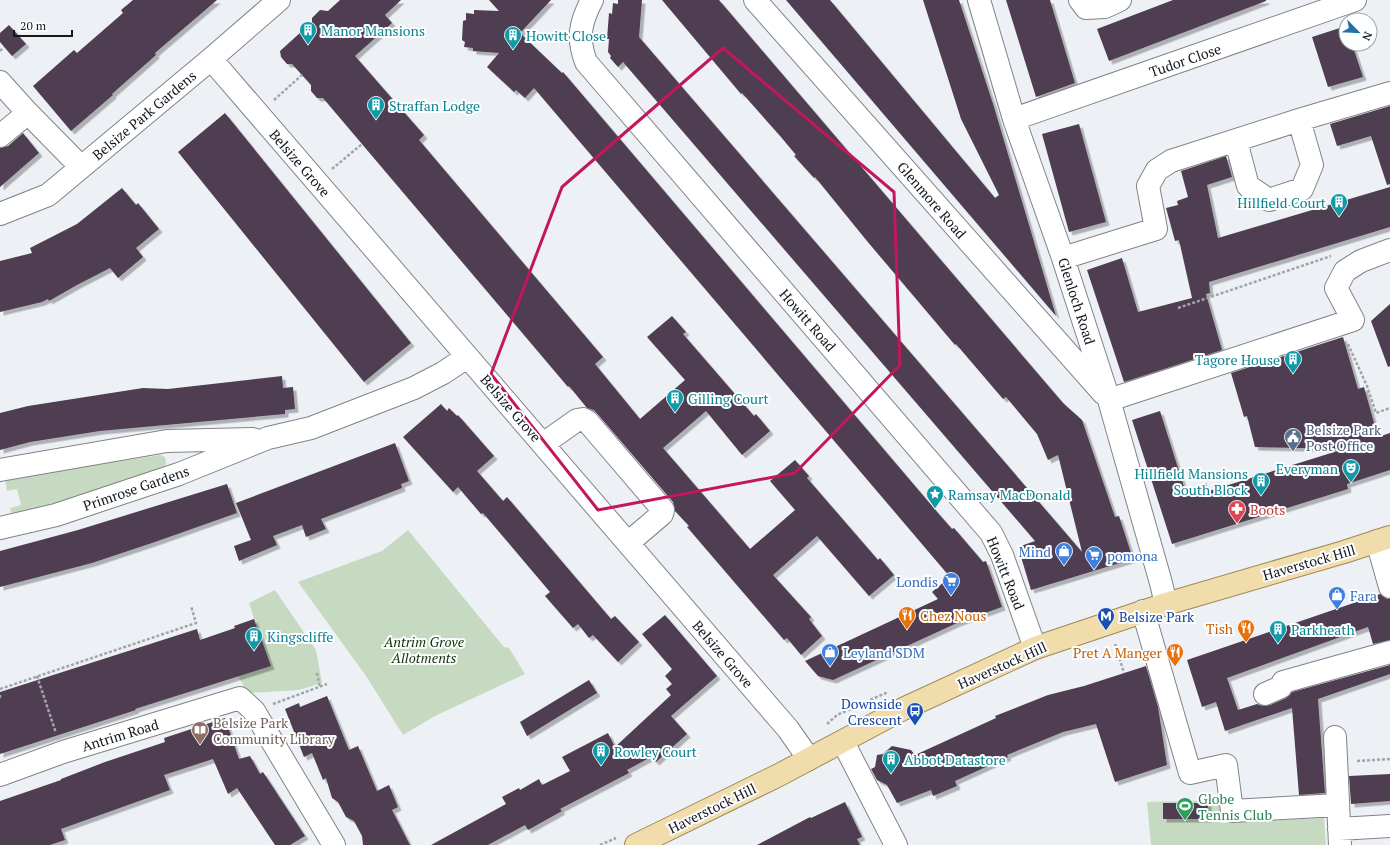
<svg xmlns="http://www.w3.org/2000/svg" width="1390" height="845" font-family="'PT Serif',serif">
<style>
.green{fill:#c6dac2}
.building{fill:#4f3d51;filter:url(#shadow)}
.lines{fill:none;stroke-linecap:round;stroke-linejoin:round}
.minor-casing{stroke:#808387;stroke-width:24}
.major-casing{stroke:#9e8954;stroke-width:24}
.path{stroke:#a2a5a8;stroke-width:2.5;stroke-dasharray:3 2;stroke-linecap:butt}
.minor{stroke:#fff;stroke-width:22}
.major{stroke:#f1ddac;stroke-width:22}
.marked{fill:none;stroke:#c2185b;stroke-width:3;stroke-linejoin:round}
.labels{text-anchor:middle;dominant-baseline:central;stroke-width:4;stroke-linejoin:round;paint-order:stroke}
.culture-label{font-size:14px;fill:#0d838f;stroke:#fdfeff;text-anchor:start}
.street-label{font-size:14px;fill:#161719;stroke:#fdfeff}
.service-label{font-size:14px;fill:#4e5e75;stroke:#fdfeff;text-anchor:start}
.health-label{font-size:14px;fill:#be3a42;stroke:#fdfeff;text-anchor:start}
.shop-label{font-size:14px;fill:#366cbe;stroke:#fdfeff;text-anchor:start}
.food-label{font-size:14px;fill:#c56008;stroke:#fdfeff;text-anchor:end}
.transit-label{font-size:14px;fill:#164399;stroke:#fdfeff;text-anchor:start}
.park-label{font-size:14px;font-style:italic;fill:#14310c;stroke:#fdfeff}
.education-label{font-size:14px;fill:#785e54;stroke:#fdfeff;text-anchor:start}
.leisure-label{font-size:14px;fill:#27864d;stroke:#fdfeff;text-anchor:start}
</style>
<defs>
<filter id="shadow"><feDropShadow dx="3.5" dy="3.5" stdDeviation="0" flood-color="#0004"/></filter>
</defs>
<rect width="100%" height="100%" fill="#edf1f5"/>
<path class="green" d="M160,455L165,457L166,464L162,469L13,519L10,508L21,505L17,489L7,491L5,479Z
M408,530L504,647L509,648L525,674L435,716L403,735L366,676L298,582L382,551Z
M275,590L316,650L322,683L299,690L248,693L236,673L267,659L249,603Z
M1220,800L1221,823L1324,818L1326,845H1151L1147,802Z"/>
<path class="building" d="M133,0H217L155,53L156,55L112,94L113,95L71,131L33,86L74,50L77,53L123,13L121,10Z
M340,0H401L385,15L392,23L355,56L424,135L419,140L603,357L595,364L640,419L685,380L647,337L672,316L686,332L683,334L754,416L756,414L770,431L742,455L706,411L663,448L750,549L795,510L770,481L795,460L809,476L807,478L878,560L880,558L894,575L869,596L817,536L773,575L811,617L809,619L822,636L801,655L787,638L784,640L687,527L689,526L675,511L673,502L594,410L587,408L569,386L568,387L323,98H317L311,91V85L302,75L292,64H287L281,57L280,51L312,22V18L320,10L328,11Z
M489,0H551L520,33L562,73L563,72L938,513L952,529L954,528L983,562L986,561L1002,607L957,623L833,680L818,676L805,661L938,599L932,592L950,577L534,88L525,98L516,90L514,92L487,67L499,53L473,51V48L464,47L465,42L462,40L463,21L466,20V13L474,14V10L499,11Z
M618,0H642L639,37L1082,552L1058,455L1048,460L1037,434L1006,397L1003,399L956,344L955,345L867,241L815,177L814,178L794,156L796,155L781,137L742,93L741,94L662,0H719L1051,389L1063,403L1082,420L1115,517L1119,516L1133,559L1031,590L1018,547L1035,541L623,62L618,67L610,58L611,56L608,52L609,39H607L609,13L612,14L613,3L618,4Z
M786,0H830L995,198L999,195L961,119L923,0H959L994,107L1056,316Z
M1006,0H1050L1075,83L1036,97Z
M1173,0H1266V1L1109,61L1097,29Z
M9,25L26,44L12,56L0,42V33Z
M1346,26V44H1352L1363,77L1328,87L1312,37Z
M1390,106V184L1387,185L1371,136L1337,146L1330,124Z
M225,113L411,343L364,382L178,152Z
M1079,124L1106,222L1069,232L1042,134Z
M23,133L39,153L0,187V148L8,146Z
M1226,156L1232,177L1207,185L1218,238L1390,187V227L1209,282L1210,293L1206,294L1222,350L1124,382L1087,270L1122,258L1138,312L1192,298L1179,240L1175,241L1166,208L1178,205L1177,201L1188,197L1181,171Z
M122,188L136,205L138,203L159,229L136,248L143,257L118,278L110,268L77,285L49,301L48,299L42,302L0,312V261L32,253L30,248L77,224Z
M1390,304V366L1388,367L1371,321Z
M1343,337L1358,389L1364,387L1378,437L1390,433V470L1347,484L1348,489L1172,544L1132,420L1160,411L1185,490L1206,483L1209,491L1344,449L1255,447L1247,416L1244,417L1231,373Z
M282,376L283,388L293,387L295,409L285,410V414L100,431L30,442L0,450V413L28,406L143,388L168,389Z
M441,404L447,411L449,408L457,416L458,415L494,456L477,471L503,501L507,497L611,619L615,616L639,642L618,662L593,635L589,638L578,624L573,628L545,596L550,592L483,513L481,514L458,487L453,492L403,437Z
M395,443L409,481L401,484L402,488L321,519L326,529L306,537L302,525L273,536L277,545L239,561L234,546L251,540L236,503Z
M227,484L237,513L155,542L92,563L0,587V551L78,530Z
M1380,594L1387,599H1390V640L1373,644L1368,627L1227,678L1238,710L1257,704L1263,706L1270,705L1286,698L1292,692L1390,665V674L1318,699L1325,793L1299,795L1292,708L1225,731L1216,702L1202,707L1187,660Z
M665,615L717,676L671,716L687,734L656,762L651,757L627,770L629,773L560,809L562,811L528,830L525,825L488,845H431L506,804L502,797L519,788L520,790L539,779L542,785L570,771L562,757L608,733L615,747L671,695L666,689L672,684L665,676L672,669L642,634Z
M254,619L271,666L135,709L136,710L0,754V692L197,629L200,640L235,628L234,626Z
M1146,666L1158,707L1167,765L1115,782L1096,724L1063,732L1007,755L1008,757L955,781L957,786L933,796L931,790L897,803L887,785L877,780L871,769L875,767L877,755L883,754L892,746L911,750L915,755L996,718L995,716L1048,695L1084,686Z
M589,680L597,693L527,736L520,722Z
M327,696L349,750L358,746L377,791L389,785L398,807L392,810L410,845H363L362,836L354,821L346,817L338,802L332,798L326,778L323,780L312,753L304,757L285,709L299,703L300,707Z
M225,718L239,759L250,756L260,774L263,772L305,836L290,845H275L237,788L228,794L213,759L164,775L170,790L61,829L65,840L50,845H0V801L61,780V779L105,762L165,742L164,738Z
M1390,774V801L1351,804L1349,776Z
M845,802L862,837L857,839L860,845H757L810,817L811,818Z
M1163,803H1208V819H1163Z"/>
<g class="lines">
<defs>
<path id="minor" d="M592,0C580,23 577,38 586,62L991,533L1002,555L1035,648
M755,0L1103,393
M979,0L1014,119L1063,258L1109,400L1161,583L1166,604
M1080,0L1086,8L1105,7L1120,0
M211,59L788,729L809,759
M0,82L28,113L81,167
M1014,119L1355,0
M0,136L28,113
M1236,141L1248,186L1269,200L1302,189L1312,165L1299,120
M0,214L48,195L211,59L279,0
M1063,258L1156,229L1148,186L1157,170L1171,161L1299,120L1390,93
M1109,400L1353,320L1336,288L1345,271L1361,261L1390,250
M543,444L577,420L583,419L587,421L663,510L662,514L628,543
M0,470L167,441L253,439
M0,528L56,515L179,474L268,438L311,428L414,388L443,373L467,357
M1377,541L1390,587
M1143,611L1190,773L1226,765L1232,811L1338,805
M1265,694L1281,687L1283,682L1390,652
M1335,737L1340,845
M843,742L896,845
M0,775L63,752L240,698L254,711L334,845
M1339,829L1390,826"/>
<path id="major" d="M636,845L779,775L903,709L1035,648L1166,604L1344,552L1390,537"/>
</defs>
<use href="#minor" class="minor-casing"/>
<use href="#major" class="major-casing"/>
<path class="path" d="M0,51L4,47
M274,100L302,75
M332,169L362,144
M1178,308L1331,256
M1348,344L1367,386L1376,413L1390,408
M1115,644L1124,673
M317,673L320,687
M37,676L56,733
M0,689L196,623L191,606
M0,695V699
M273,704L327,684
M827,724L837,715L888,692
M1357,761L1390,759
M600,845L616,838"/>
<use href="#minor" class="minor"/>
<use href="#major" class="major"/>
</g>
<path class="marked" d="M723,48L894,192L900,365L795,473L598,510L491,374L562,187Z"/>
<defs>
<symbol id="building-pin" viewBox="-11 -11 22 30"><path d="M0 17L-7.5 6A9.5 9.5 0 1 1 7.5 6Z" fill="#0f9aa8" stroke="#fdfeff"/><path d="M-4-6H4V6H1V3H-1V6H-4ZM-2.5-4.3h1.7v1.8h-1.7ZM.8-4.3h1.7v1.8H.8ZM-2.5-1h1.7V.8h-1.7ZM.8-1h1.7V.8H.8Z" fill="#fff"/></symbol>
<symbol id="civic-pin" viewBox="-11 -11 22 30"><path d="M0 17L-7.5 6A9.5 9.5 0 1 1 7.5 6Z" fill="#5c6f8a" stroke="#fdfeff"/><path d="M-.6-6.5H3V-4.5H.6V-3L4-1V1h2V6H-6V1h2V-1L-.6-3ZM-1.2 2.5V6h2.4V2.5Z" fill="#fff"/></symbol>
<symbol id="theatre-pin" viewBox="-11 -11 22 30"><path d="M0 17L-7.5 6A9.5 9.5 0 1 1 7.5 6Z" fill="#0f9aa8" stroke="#fdfeff"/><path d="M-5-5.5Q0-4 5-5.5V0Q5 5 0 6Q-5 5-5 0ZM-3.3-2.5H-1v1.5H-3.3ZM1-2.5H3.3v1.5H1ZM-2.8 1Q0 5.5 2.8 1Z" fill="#fff"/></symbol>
<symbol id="sight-pin" viewBox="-11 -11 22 30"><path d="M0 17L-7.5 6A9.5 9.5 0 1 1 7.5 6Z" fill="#0f9aa8" stroke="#fdfeff"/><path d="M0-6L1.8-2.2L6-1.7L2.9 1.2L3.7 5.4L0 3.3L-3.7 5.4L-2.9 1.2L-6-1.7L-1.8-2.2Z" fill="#fff"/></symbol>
<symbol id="pharmacy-pin" viewBox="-11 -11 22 30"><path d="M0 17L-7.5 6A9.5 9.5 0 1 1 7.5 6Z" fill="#e0444e" stroke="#fdfeff"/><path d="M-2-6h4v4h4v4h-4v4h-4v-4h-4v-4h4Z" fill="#fff"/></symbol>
<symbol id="shop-pin" viewBox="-11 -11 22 30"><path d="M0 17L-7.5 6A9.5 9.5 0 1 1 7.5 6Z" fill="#3f7fe0" stroke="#fdfeff"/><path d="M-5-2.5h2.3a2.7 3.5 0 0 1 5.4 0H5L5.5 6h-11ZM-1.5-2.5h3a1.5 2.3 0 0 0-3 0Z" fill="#fff"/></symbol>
<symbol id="supermarket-pin" viewBox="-11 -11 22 30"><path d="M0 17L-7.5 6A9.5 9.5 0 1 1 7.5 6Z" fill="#3f7fe0" stroke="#fdfeff"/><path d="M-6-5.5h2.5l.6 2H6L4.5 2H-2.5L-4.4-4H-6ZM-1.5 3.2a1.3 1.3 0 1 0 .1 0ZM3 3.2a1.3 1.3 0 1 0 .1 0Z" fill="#fff"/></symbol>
<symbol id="restaurant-pin" viewBox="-11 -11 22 30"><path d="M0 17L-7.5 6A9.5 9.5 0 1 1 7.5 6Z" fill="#e8710a" stroke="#fdfeff"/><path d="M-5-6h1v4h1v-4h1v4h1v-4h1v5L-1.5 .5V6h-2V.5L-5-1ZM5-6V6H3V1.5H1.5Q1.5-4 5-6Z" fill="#fff"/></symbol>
<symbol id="metro-pin" viewBox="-11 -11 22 30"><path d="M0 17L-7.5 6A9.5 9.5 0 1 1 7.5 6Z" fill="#1a4fb4" stroke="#fdfeff"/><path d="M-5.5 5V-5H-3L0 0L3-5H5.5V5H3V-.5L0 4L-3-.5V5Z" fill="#fff"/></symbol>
<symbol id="bus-pin" viewBox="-11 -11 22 30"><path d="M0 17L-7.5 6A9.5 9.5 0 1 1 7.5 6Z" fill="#1a4fb4" stroke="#fdfeff"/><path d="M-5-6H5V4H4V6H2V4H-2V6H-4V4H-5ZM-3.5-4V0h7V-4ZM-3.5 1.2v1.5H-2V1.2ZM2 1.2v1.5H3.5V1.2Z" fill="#fff"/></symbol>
<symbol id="library-pin" viewBox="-11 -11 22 30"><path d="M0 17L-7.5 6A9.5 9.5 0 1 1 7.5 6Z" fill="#8d6e63" stroke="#fdfeff"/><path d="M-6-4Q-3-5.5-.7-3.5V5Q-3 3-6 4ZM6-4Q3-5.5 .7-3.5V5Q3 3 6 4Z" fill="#fff"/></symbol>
<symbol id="stadium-pin" viewBox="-11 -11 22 30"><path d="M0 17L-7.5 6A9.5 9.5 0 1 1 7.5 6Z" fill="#2e9e5b" stroke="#fdfeff"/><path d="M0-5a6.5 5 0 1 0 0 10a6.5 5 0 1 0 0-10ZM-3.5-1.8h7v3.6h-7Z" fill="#fff"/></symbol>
</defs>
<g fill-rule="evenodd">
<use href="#building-pin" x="298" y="20" width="20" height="27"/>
<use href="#building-pin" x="503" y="25" width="20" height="27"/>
<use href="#building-pin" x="366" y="95" width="20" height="27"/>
<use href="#building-pin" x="1329" y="192" width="20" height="27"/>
<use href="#building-pin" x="1283" y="349" width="20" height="27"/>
<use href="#building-pin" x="665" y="388" width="20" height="27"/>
<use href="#civic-pin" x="1283" y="427" width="20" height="27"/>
<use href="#theatre-pin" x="1341" y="458" width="20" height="27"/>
<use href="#building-pin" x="1251" y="471" width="20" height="27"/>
<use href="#sight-pin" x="925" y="484" width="20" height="27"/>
<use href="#pharmacy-pin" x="1227" y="499" width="20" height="27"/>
<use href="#shop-pin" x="1054" y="541" width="20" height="27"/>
<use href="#supermarket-pin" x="1084" y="545" width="20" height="27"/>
<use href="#supermarket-pin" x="941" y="571" width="20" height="27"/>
<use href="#shop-pin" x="1327" y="585" width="20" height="27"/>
<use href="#restaurant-pin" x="897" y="605" width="20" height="27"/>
<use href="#metro-pin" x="1096" y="606" width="20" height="27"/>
<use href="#restaurant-pin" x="1236" y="618" width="20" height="27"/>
<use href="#building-pin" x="1268" y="619" width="20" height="27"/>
<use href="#building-pin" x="244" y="626" width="20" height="27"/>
<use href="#shop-pin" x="820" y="642" width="20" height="27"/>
<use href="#restaurant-pin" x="1165" y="642" width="20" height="27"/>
<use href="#bus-pin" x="905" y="701" width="20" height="27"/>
<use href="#library-pin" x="190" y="720" width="20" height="27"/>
<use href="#building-pin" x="591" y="741" width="20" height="27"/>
<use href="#building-pin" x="881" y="749" width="20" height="27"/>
<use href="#stadium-pin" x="1175" y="796" width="20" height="27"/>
</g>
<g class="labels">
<g class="culture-label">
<text x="321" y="30">Manor Mansions</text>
<text x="526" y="35">Howitt Close</text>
<text x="389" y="105">Straffan Lodge</text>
<text x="1326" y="202" text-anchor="end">Hillfield Court</text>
<text x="1280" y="359" text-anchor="end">Tagore House</text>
<text x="688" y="398">Gilling Court</text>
<text x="1338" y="468" text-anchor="end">Everyman</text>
<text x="1248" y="473" text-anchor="end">Hillfield Mansions<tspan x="1248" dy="16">South Block</tspan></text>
<text x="948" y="494">Ramsay MacDonald</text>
<text x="1291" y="629">Parkheath</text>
<text x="267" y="636">Kingscliffe</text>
<text x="614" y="751">Rowley Court</text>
<text x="904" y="759">Abbot Datastore</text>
</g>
<g class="street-label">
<text transform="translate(1185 60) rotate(-19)">Tudor Close</text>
<text transform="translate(144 115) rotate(-40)">Belsize Park Gardens</text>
<text transform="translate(300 163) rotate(49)">Belsize Grove</text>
<text transform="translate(932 200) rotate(49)">Glenmore Road</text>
<text transform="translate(1077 301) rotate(72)">Glenloch Road</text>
<text transform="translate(808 320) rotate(49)">Howitt Road</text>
<text transform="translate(511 408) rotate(49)">Belsize Grove</text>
<text transform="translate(136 488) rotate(-19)">Primrose Gardens</text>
<text transform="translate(1309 562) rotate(-16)">Haverstock Hill</text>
<text transform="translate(1006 573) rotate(68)">Howitt Road</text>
<text transform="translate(723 654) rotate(49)">Belsize Grove</text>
<text transform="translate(1002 665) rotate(-24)">Haverstock Hill</text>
<text transform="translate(120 735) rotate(-17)">Antrim Road</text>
<text transform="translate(712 808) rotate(-26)">Haverstock Hill</text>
</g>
<g class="service-label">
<text x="1306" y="429">Belsize Park<tspan x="1306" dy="16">Post Office</tspan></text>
</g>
<g class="health-label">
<text x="1250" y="509">Boots</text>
</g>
<g class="shop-label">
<text x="1051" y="551" text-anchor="end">Mind</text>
<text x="1107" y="555">pomona</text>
<text x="938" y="581" text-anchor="end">Londis</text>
<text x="1350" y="595">Fara</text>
<text x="843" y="652">Leyland SDM</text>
</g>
<g class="food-label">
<text x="920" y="615" text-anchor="start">Chez Nous</text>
<text x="1233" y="628">Tish</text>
<text x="1162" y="652">Pret A Manger</text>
</g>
<g class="transit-label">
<text x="1119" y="616">Belsize Park</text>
<text x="902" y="703" text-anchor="end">Downside<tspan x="902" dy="16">Crescent</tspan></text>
</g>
<g class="park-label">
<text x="424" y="641">Antrim Grove<tspan x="424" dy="16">Allotments</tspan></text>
</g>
<g class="education-label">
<text x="213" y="722">Belsize Park<tspan x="213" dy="16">Community Library</tspan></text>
</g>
<g class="leisure-label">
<text x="1198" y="798">Globe<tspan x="1198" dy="16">Tennis Club</tspan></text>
</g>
</g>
<g transform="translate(1358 32) rotate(114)"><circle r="19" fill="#fdfeff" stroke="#a1a2a3"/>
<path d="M0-3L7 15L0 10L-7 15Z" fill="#2371a3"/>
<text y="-6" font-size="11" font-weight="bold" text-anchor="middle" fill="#161719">N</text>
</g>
<path d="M14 30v6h58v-6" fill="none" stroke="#161719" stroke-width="2"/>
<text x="20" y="30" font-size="12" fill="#161719" stroke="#fdfeff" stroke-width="3" paint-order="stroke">20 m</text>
</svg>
